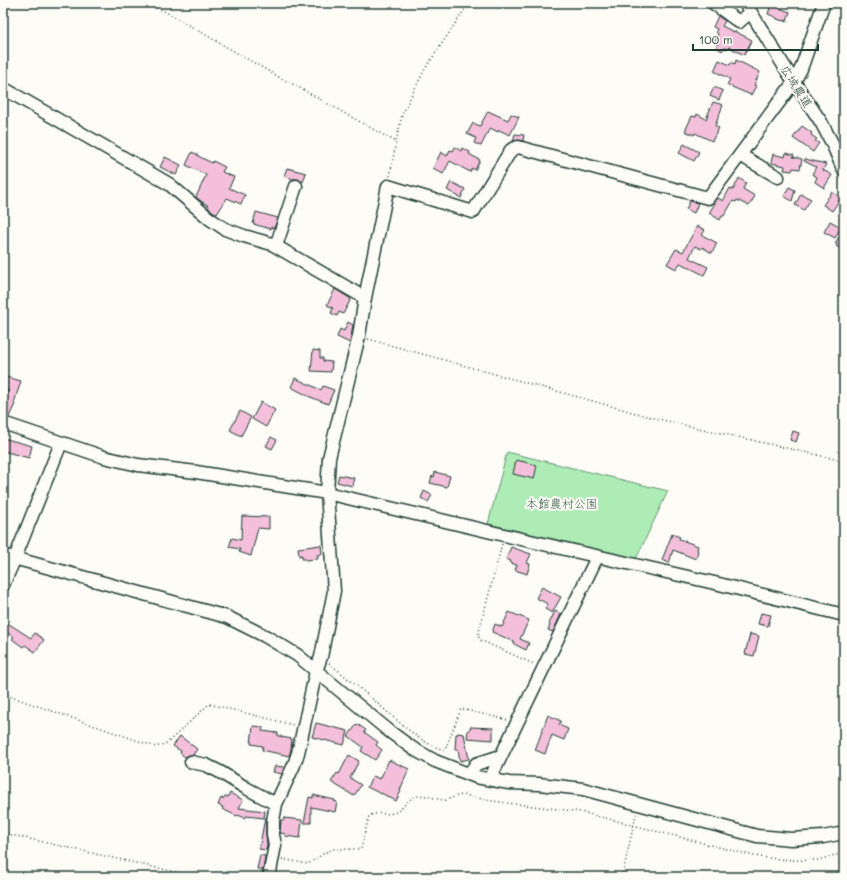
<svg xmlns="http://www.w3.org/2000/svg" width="847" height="880" font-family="Mali,'Klee One',sans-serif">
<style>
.green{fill:#adecb4;stroke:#669474}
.building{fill:#f3bfdb;stroke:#1f3d34}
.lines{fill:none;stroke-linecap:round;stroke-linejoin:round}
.minor-casing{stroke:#1f3d34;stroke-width:15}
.path{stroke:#1f3d34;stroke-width:1.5;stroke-dasharray:1 3;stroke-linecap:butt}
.minor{stroke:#fdfcf7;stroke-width:12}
.labels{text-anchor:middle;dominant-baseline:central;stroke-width:4;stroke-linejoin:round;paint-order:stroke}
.street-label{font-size:12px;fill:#1f3d34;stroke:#fdfcf7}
.park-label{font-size:12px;fill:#3b604e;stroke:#fdfcf7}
</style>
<rect width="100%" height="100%" fill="#fdfcf7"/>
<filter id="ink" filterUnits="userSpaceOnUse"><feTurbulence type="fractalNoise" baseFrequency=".025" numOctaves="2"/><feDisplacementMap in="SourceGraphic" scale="8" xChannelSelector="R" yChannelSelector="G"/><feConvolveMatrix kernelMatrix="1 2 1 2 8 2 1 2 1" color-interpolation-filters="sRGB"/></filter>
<g filter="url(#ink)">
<path class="green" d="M507,452L668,491L636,559L488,524Z"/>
<path class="building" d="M771,5L790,12L787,21L784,20L783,21L777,19V18L768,14Z
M718,16L725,21L722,26L734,32V31L752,40L744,55L729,47L727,49L724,48L722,51L716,47L718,44L714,42L718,34L716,32L717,29L713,27Z
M719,60L730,65L731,62L735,64L736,60L760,72L754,85L756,86L751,95L727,85L730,79L714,71Z
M714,87L723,91L719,100L710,96Z
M713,102L723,105L715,126L719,128L712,141L695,133L694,135L685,131L692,116L696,117L697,114L706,119Z
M488,111L508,120L511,114L519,117L510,135L499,130L498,132L490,128L481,146L474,143L476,138L467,134L473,123L480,126Z
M802,126L812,133L811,135L817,139L815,141L819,143L813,152L793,138Z
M515,134L524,135L523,141L519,140L513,141Z
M684,144L699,152L694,161L679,153Z
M455,147L461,151L462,148L470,152L469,154L480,160L475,170L472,168L470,172L450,161L443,174L433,168L441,152L447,156L450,150L453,151Z
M192,152L198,155V156L212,163L213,161L225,167L222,172L234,177L229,188L245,195L241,204L227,198L217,214L208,208L209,206L202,202L196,197L206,175L186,165Z
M786,153L794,155L793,157L802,159L800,169L793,168L792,171L784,170L785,166L771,163L773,154L785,157Z
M165,157L181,165L176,175L160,167Z
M805,159L826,164L823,170L832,175L824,188L815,182L817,177L812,174L816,167L804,161Z
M287,168L306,173L303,182L298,179H293L284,176Z
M739,178L746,183L743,189L755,196L749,206L737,200L736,202L733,201L724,216H722L720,220L709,213L718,198L723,201L730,188L733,190Z
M451,182L465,189L461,198L447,190Z
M789,187L795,190L792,201L784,196Z
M832,192L841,198L832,211L823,205Z
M801,194L811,199L804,210L795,205Z
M690,201L698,203L694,213L686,209Z
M256,212L278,218L274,228L271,227V229L253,224Z
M830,221L841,227L835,238L824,232Z
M697,226L705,230L702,235L717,243L712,253L702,247L701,249L695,246L689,258L708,267L704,275L680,263L676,269L667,264L676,249L683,252Z
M844,235V251L836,246L837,244L835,243L839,237L841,238Z
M335,289L351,299L343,314L339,312L337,316L331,313L333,308L327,305Z
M348,322L353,325L350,343L337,337L340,329L344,331Z
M313,350L320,351V358H323V361L332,362L331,372L311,371Z
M3,376L21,381L14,403L15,404L9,417L3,416V407L8,393H7L8,390L3,388Z
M295,378L321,390L323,386L334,390L328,404L308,396L291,387Z
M261,402L275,410L266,427L252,419Z
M240,411L251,417L241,436L230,430Z
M793,431L799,433L796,442L790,440Z
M271,437L277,440L272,449L266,446Z
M3,438L32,446L29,458L3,451Z
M516,460L537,465L534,479L513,474Z
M435,472L450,476L447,487L430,483L432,476L434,477Z
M339,475L354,478L352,486L337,482Z
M424,491L432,495L428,502L421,498Z
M242,516L269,517V529L258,528L251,556L239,552L240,549L229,547L232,538L241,540Z
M672,534L680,537L679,539L698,546L697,550L698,551L696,559L673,550L669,563L662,560Z
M321,545L322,554L317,555L318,559L306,560V559H302V555L299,556L298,548Z
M511,547L531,554L527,563L530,564L527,574L515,570L517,565L510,563L511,561L506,559Z
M542,587L561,597L552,613L545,609L548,604L536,598Z
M555,611L561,614L553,632L548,630L550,625L549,624Z
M509,612L529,620L520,639L529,643L526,650L514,644L515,642L492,632L495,624L502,627Z
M761,613L771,615L768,626L758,624Z
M6,622L31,638L35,633L44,640L35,652L25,645L23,647L12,639L14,637L3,630V625Z
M750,634L759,636L754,656L745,654Z
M548,715L561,721L559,725L568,729L564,740L552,735L545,754L535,750Z
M316,723L348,731L344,745L312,737Z
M357,724L366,730L364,732L378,742L376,745L382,750L375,760L361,751L363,747L348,736Z
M253,726L263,727L262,731L278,733V736H281V737L292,739L291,749L289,756L262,750L263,746L251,744Z
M470,727L493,728V740L467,738L468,730H470Z
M458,733L464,734L469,759L460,761L458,749H455L456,734H458Z
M180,736L197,749L193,755H189L185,757L180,753L181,751L173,746Z
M349,755L359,761L350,778L361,785L354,796L331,782L337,773L339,774Z
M389,760L409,769L400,790L401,791L396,801L381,793V794L367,787L373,776L380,779Z
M275,766L284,767L282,774L273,772Z
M230,793L243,800L239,808L265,811L264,818L246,816L245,818L238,815L237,816L222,809L223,807L218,805L221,798L223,799L225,796L228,797Z
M313,795L335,800L334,801L337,802L335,812L311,807V823H304L309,797L313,798Z
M265,818H266V835L267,845L266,850L259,849Z
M284,818L302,820L300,838L285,836L286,834L280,833L281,820H284Z
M260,855L265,856L263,870L257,869Z"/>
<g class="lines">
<defs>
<path id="minor" d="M713,3L739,22L750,12
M745,3L794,82L821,122L832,143L844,171
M3,88L169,184L210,219L225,229L244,236L272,244L365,298
M740,155L778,177
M276,246L296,186
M3,423L104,457L138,465L196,472L327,493L504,535L719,584L844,615
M3,555L227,617L265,636L297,655L389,731L412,748L435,761L476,777L509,783L539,784L583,789L757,836L791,839L823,837L844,833
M3,585L15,558L61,443
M191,762L206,765L220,772L246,788L276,804
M469,774L474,767L476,764L501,756
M490,779L597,557
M269,877L275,845L273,835V821L276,804L294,765L298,753L316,671L321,657L334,591L327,493L329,458L359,336L365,298L388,186L473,212L511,150L518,147L708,198L794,82L801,69L824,3"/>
</defs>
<use href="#minor" class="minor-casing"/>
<path class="path" d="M150,3L284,80L289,82L396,142
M390,176L396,142L402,115L409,100L425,69L469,3
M368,339L654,418L844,461
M502,544L478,635L480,640L534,664
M329,663C347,678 366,693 384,709C402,724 421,744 445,750L461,709L508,720
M3,694L156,747L167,743L209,704L294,725
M3,833L197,877
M282,859L308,864L328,851L334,849H361L369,816C377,811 387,816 396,812C404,808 409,797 418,796C427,794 436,800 445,800C451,799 457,795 463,795C473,796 483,800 493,801C522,805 552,808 581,812L754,856C774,859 795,861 816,860C826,859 835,853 844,855
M622,877L636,814"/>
<use href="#minor" class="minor"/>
</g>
</g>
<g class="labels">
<g class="street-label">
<text transform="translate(797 86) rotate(57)">広域農道</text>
</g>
<g class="park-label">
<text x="562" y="503">本館農村公園</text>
</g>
</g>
<rect width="847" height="880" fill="none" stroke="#fdfcf7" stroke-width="16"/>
<rect x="8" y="8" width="831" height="864" fill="none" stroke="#1f3d34" stroke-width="1.5" filter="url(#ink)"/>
<path d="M693 44v6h125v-6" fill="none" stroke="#1f3d34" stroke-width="2"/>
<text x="699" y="44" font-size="12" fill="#1f3d34" stroke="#fdfcf7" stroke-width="3" paint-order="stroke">100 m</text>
</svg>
